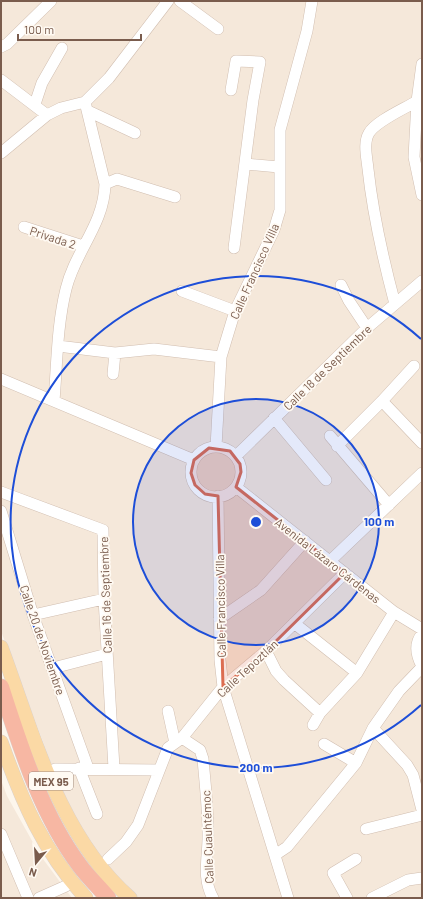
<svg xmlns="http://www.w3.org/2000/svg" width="423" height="899" font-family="Barlow,sans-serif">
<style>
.residential{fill:#f5e8da}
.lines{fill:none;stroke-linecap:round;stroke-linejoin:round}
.minor-casing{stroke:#d1beb0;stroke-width:12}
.major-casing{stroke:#dad1cd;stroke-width:15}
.highway-casing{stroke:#dad1cd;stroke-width:17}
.minor{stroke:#fff;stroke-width:11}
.major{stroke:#fbd9a5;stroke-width:14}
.highway{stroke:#f7b7a3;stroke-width:16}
.marked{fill:#dc6d51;fill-opacity:0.2;stroke:#dc6d51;stroke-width:3;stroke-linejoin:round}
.ring{fill:none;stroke:#1d4ed8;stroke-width:2}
.labels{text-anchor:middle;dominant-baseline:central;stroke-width:3.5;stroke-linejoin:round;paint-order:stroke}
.shield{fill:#fffaf3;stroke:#a28b7f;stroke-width:1}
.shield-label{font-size:11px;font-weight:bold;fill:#7a5c4d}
.street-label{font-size:12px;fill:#7a5c4d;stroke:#fffaf3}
.centre{fill:#1d4ed8;stroke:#fffaf3;stroke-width:2}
.ring-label{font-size:12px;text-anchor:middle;font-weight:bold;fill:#1d4ed8;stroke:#fffaf3;stroke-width:3.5;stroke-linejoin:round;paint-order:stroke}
</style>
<rect width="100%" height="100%" fill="#fdf6ec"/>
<path class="residential" d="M1,1H422V898H137L88,844L67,805L1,631Z
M1,780L7,796L40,855L72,898H1Z"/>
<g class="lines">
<defs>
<path id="minor" d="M180,1L218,29
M1,47L7,44L51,1
M422,64L417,101L414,157L422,195
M1,80L47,115
M231,90L236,61L260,62L253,100L234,248
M35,104L42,83L62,48
M88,111L135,133
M1,153L47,115L61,108L85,102L109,78L168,1
M246,164L279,167
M105,184L117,179L175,197
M24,227L83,246
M341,285L349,301L367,328
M182,291L235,311
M395,304C383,259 373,215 368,169C367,158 363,143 369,133C376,121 404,109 417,101
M58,346L115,353L154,349L221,357
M113,374L115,353
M1,379L194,460
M54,401C57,364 57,325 66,289C75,251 104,225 105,184L85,102
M382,401L422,443
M274,418L326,480
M330,436L389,505
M337,446L382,401L414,366
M216,447L221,357L235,311L274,230L280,210V130L307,31L312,1
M191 472a25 25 0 1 1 50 0a25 25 0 1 1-50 0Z
M236,456L367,328L422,281
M236,487L394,612L422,629
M1,492L103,530L104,599L114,768
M218,496L220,660L223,687L288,898
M1,511L33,615L88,768
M330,561L422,473
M33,615L104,599
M219,619L261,590L305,541
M294,623L357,673
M422,634C414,644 416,655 422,666
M266,651L276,671L284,680L320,713
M53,668L107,654
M168,711L175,743
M313,725L320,713L357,673L394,612
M373,728L407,765L413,775L422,810
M182,738L200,750L203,759C205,783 208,808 208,832C209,855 201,877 213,898
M324,744L356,763
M79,768L97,814
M55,769L159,770
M366,829L422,815
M1,834L28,898
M275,855L287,847L356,763L373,728L399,691L422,667
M108,859L126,842L138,825L168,748L182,738L223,687L266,651L345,573
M39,898L66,886
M347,898L333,873L356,859
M372,898L408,880L422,878"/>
<path id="major" d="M1,647C33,733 59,836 130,898
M1,742C22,801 43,851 86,898"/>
<path id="highway" d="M1,687C21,748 41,814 80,866C88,877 99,887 108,898"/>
</defs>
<use href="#minor" class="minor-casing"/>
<use href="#major" class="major-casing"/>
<use href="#highway" class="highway-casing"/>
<use href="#minor" class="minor"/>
<use href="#major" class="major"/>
<use href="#highway" class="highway"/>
</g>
<path class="marked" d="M209,448L230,451L240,464L241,472L236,487L345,573L266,651L223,687L218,496L205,494L195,485L191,473L194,460Z"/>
<circle cx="256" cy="522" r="123" fill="#1d4ed8" fill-opacity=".12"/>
<g class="ring">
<circle cx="256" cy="522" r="123"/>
<path d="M421 705A246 246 0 1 1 421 339"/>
</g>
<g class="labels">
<rect class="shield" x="29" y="772" width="44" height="18" rx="3"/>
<g class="shield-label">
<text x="51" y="781">MEX 95</text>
</g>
<g class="street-label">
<text transform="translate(53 237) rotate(18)">Privada 2</text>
<text transform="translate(254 271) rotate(-66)">Calle Francisco Villa</text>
<text transform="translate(327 367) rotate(-44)">Calle 18 de Septiembre</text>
<text transform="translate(328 560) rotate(38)">Avenida Lázaro Cárdenas</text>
<text transform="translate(105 595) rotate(-92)">Calle 16 de Septiembre</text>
<text transform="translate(220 606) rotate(-91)">Calle Francisco Villa</text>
<text transform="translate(43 640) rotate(71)">Calle 20 de Noviembre</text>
<text transform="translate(247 668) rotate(-43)">Calle Tepoztlán</text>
<text transform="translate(207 837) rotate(-92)">Calle Cuauhtémoc</text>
</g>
</g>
<circle cx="256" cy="522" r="6" class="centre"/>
<g class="ring-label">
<text x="379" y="526">100 m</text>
<text x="256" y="772">200 m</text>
</g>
<rect width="423" height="899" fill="none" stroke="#7a5c4d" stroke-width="4"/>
<g transform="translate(36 863) rotate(198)" stroke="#fffaf3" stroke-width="3" paint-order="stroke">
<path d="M0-3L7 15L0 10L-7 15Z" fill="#7a5c4d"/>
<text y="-6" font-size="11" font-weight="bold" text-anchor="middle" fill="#7a5c4d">N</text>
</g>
<path d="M18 34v6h123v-6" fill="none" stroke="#7a5c4d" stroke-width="2"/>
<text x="24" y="34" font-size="12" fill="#7a5c4d" stroke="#fffaf3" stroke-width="3" paint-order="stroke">100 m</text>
</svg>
